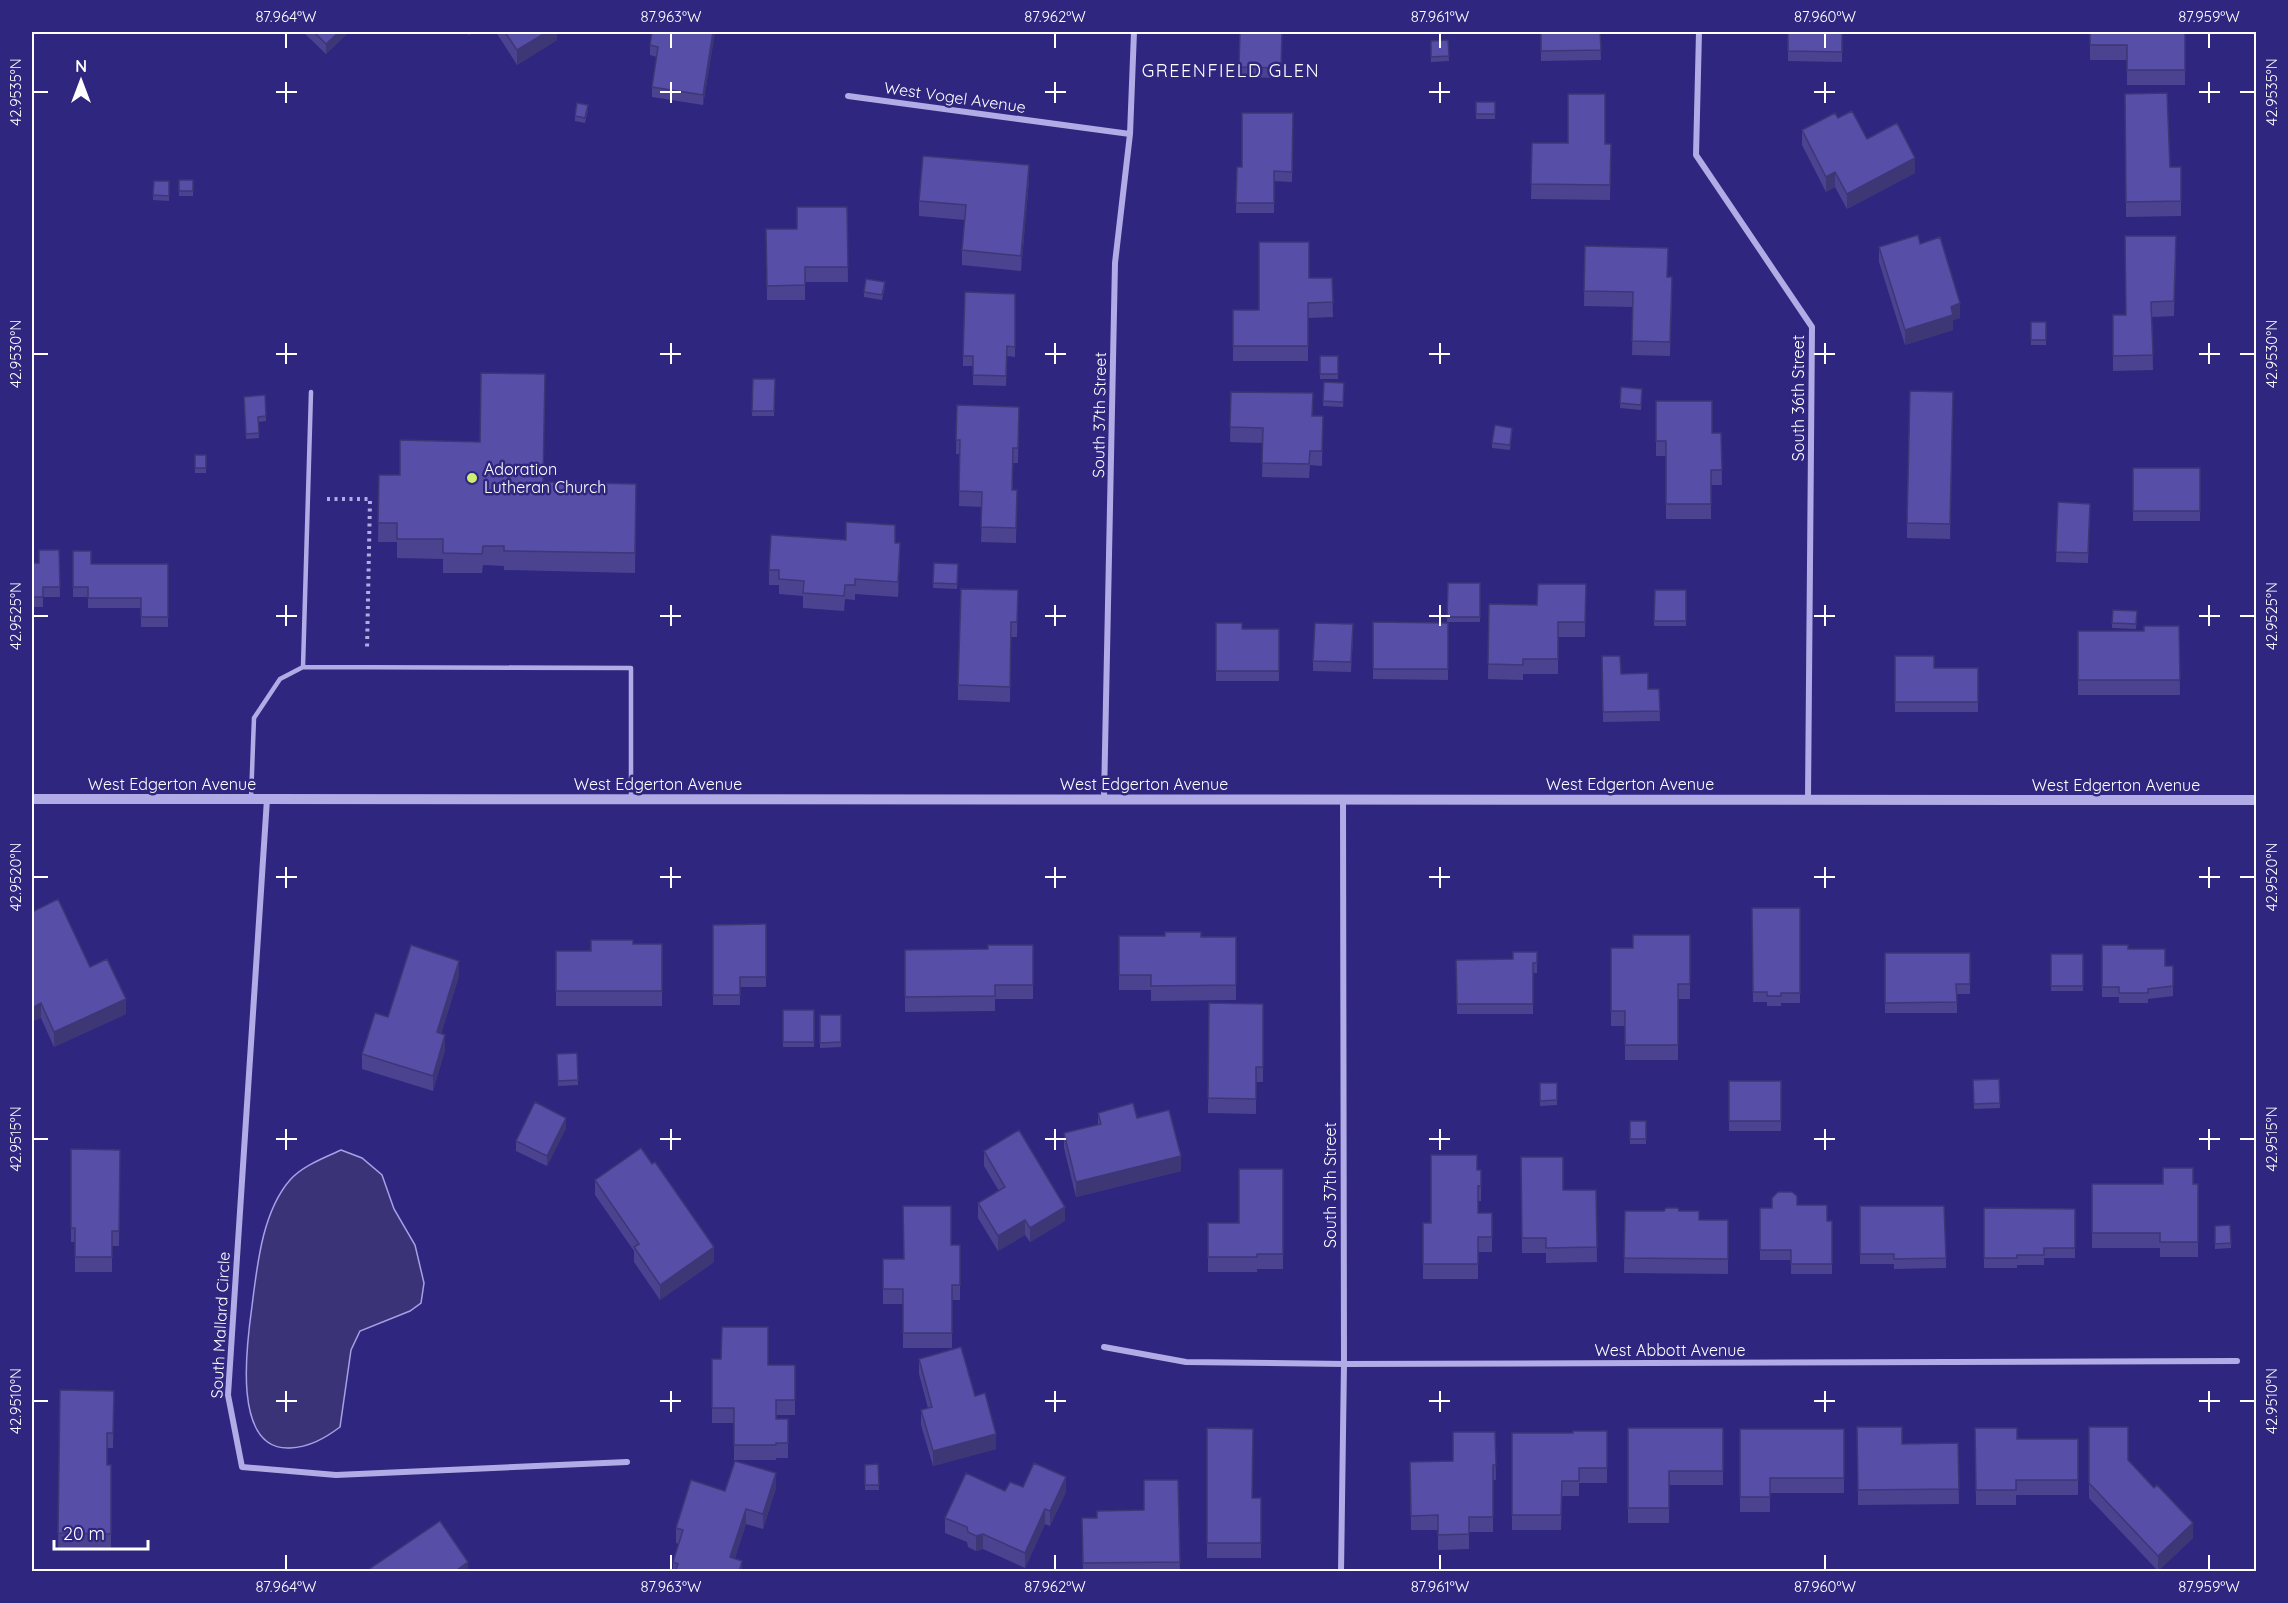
<svg xmlns="http://www.w3.org/2000/svg" width="2288" height="1603" font-family="Quicksand,sans-serif">
<style>
.water{fill:#3b3377;stroke:#a6a0e6;stroke-width:1.5}
.lines{fill:none;stroke-linecap:round;stroke-linejoin:round}
.path{stroke:#b1ace6;stroke-width:4;stroke-dasharray:3 4.5;stroke-linecap:butt}
.service{stroke:#b1ace6;stroke-width:4.5}
.minor{stroke:#b1ace6;stroke-width:6}
.tertiary{stroke:#b1ace6;stroke-width:10}
.wall{fill:#4b4390}
.shaded-wall{fill:#3d3776}
.building{fill:#574ea8;stroke:#3d3776;stroke-width:1.5}
.ticks{fill:none;stroke:#fff;stroke-width:2}
.poi-dot{fill:#cfef71;stroke:#2f267f;stroke-width:2}
.labels{text-anchor:middle;dominant-baseline:central;stroke-width:5;stroke-linejoin:round;paint-order:stroke}
.street-label{font-size:16px;fill:#fff;stroke:#2f267f}
.poi-label{font-size:16px;fill:#fff;stroke:#2f267f;text-anchor:start}
.neighbourhood-label{font-size:18px;letter-spacing:1.5px;fill:#fff;stroke:#2f267f}
.neatline{fill:none;stroke:#fff;stroke-width:2}
.ticks-label{font-size:15px;text-anchor:middle;fill:#fff}
</style>
<rect width="100%" height="100%" fill="#2f267f"/>
<path class="water" d="M341,1150L362,1158L382,1175L394,1209L415,1245L424,1283L421,1303L410,1311L360,1331L351,1350L340,1427C324,1439 309,1447 290,1448C231,1451 247,1342 252,1306C257,1267 262,1212 290,1180C302,1166 324,1158 341,1150Z"/>
<g class="lines">
<path class="path" d="M327,499H370L367,650"/>
<path class="service" d="M303,667L311,392
M251,799L254,718L280,679L303,667L631,668V798"/>
<path class="minor" d="M1699,32L1696,155L1812,327L1808,799
M848,96L1130,134
M267,799L228,1395L242,1467L336,1475L627,1462
M1104,799L1115,263L1130,134L1134,32
M1104,1347L1186,1362L1344,1364L2237,1361
M1341,1572L1344,1364L1343,799"/>
<path class="tertiary" d="M32,799L2256,800"/>
</g>
<path class="wall" d="M303,32H349L326,54Z
M496,32H557V40L517,65Z
M715,32L703,105L652,97V87L657,57L650,55V45Z
M1240,32H1282L1281,78L1239,77Z
M1541,32H1600L1601,60L1541,61Z
M1788,32H1842V62L1788,61Z
M2090,32H2185V85H2127V60H2090Z
M1448,40L1449,61L1431,62V41Z
M2125,94L2170,167H2181V216L2126,217Z
M1476,102H1495V119H1476Z
M588,110L585,123L575,121V116Z
M1293,113L1292,182L1274,181V213H1236L1237,167H1242Z
M1838,118L1867,139L1915,173L1847,209L1835,187L1826,192L1802,145V130Z
M1532,143L1611,144L1610,200L1531,199Z
M179,180H193V196H179Z
M1029,180L1021,271L962,265V250L965,220L919,216V201Z
M154,181H169V201L153,200Z
M847,207L848,282H805V300H767L766,229H797Z
M1920,244L1960,318L1953,320V330L1905,345L1879,262V247Z
M1585,246L1668,277L1672,292L1670,356L1632,355L1633,307L1584,306Z
M2176,251L2174,316L2152,317L2153,370L2113,371V315H2126Z
M1309,278H1332L1333,317L1308,318V361H1233V310H1259Z
M885,287L882,300L864,297V292Z
M1015,294V357L1007,356L1006,386L973,385V366H963V356Z
M2031,322H2046V345H2031Z
M1320,356H1338V379H1320Z
M753,379H775L774,416H752Z
M1324,382L1344,383L1343,407L1323,406Z
M1621,387L1642,389L1641,410L1620,408Z
M1231,392L1312,416H1323L1322,466L1310,465L1309,478L1262,477L1263,443L1230,442Z
M1953,392L1950,539L1907,538V523Z
M265,395L266,421L258,422L259,438L246,439L244,397Z
M1656,401L1712,433H1721L1722,485H1711V519H1666V456H1656Z
M957,405L1019,407L1018,463H1013V490H1017L1016,543L981,542L982,507L959,506L960,454H956Z
M1512,433L1510,450L1492,448V443Z
M195,455H206V473H195Z
M2133,468H2200V521H2133Z
M379,475L543,482L636,504L635,573L504,570V566L483,565L482,573H443V559L397,558V542H378Z
M2058,502L2090,504L2088,563L2056,562Z
M895,543L900,558L898,597L855,594V600L845,599L844,611L803,608V596L779,594V585H769V570Z
M59,550L60,597H43V607H32V563H39Z
M73,551L91,564H168V627H141V608H88V597H73Z
M934,563L958,564L957,589L933,588Z
M1448,583H1480V622H1447Z
M1586,584L1585,637H1558V674H1523V680L1488,679L1489,604L1537,605Z
M1018,590L1017,637H1011L1010,702L958,700V685Z
M1655,590H1686V626H1654Z
M2137,611L2136,629L2112,628V623Z
M1373,622L1448,623V680L1373,679Z
M1216,623L1242,629H1279V681H1216Z
M2179,626L2180,695H2078V631H2144Z
M1353,635L1351,672L1313,671V661Z
M1602,656L1621,674L1648,689H1659L1660,721L1603,722Z
M1895,656L1934,668H1978V712H1895Z
M1752,908H1800V1003H1781V1006H1767V1002H1753Z
M32,912L90,967L126,1014L54,1047L41,1018Z
M766,924V987H740V1005H713V925Z
M1690,935V999H1678V1060H1625V1026H1611V948H1633Z
M1119,936L1236,937V1000L1151,1001V990H1119Z
M633,944H662V1006H556V951H591Z
M1033,945V999H995V1011L905,1012V950L988,949Z
M2102,945L2165,966H2173V996L2148,999V1003H2119V997H2102Z
M1537,952V973H1533V1014H1457L1456,960L1513,959Z
M1885,953H1970V994H1957V1013H1885Z
M2051,954H2083V991H2051Z
M459,976L441,1034L445,1050L433,1091L362,1069V1054L388,1017Z
M1209,1003L1263,1004V1082H1256V1114L1208,1113Z
M783,1010H814V1047H783Z
M820,1015H841V1047L820,1048Z
M577,1053L578,1085L558,1086L557,1054Z
M1999,1079L2000,1108L1974,1109L1973,1080Z
M1729,1081H1781V1131H1729Z
M1540,1083H1557V1105L1540,1106Z
M1098,1113L1137,1118L1181,1171L1076,1197L1064,1148V1133L1098,1125Z
M1630,1121H1646V1144H1630Z
M566,1128L547,1166L516,1151V1141Z
M71,1149L120,1150L119,1246H112V1272H75V1242H71Z
M984,1151L1065,1221L1030,1242L1025,1235L998,1251L978,1218V1203L999,1191L984,1166Z
M1521,1157L1563,1190H1596L1597,1262L1546,1263V1253H1522Z
M1283,1169V1269H1257V1272H1208V1223H1239Z
M1477,1170H1481V1201H1478V1213H1492V1252H1478V1279H1423V1223H1431Z
M595,1180L714,1262L660,1300L634,1262V1251L595,1195Z
M2092,1184H2198V1257H2160V1248H2092Z
M1797,1205L1827,1221H1832V1274H1791V1260H1760V1208H1772Z
M1860,1206L1946,1258V1268L1894,1269V1264H1860Z
M1984,1208L2075,1209V1258H2044V1265H2017V1268H1984Z
M1625,1211H1679L1699,1220H1728V1274L1624,1273Z
M2230,1225L2231,1248L2215,1249V1226Z
M951,1245H960V1300H952V1348H903V1304H883V1259H904Z
M712,1359L768,1365H795V1415H776V1419H788V1458H776V1460H734V1423H712Z
M919,1359L975,1396L996,1449L933,1466L921,1425V1410L928,1408L919,1374Z
M60,1390L114,1391L113,1448H107V1465H111V1549L58,1548Z
M1857,1427L1902,1444L1958,1443L1959,1504L1858,1505Z
M2089,1427L2128,1460L2154,1488L2193,1538L2158,1571L2089,1498Z
M1207,1428L1252,1498H1261V1558H1207Z
M1628,1428H1723V1485H1669V1523H1628Z
M1975,1428L2017,1439H2078V1495H2016V1505H1976Z
M1740,1429H1844V1493H1770V1512H1740Z
M1607,1431V1483H1579V1496H1562L1561,1530H1512V1433H1573Z
M1495,1432L1496,1480H1493V1532H1469V1549L1438,1550V1530H1411L1410,1462L1453,1461Z
M878,1464L879,1490H865V1465Z
M1178,1480L1180,1572H1083L1082,1518H1097L1144,1510Z
M1023,1487L1066,1492L1050,1526L1045,1524L1025,1568L983,1549L976,1551L968,1547L967,1542L945,1533V1518L1005,1491Z
M776,1488L763,1529L746,1524L735,1558L742,1572H673V1562L679,1544L676,1543V1528L725,1491Z"/>
<path class="shaded-wall" d="M339,32H349L326,54V44Z
M468,32H475L468,36Z
M547,32H557V40L517,65V50Z
M713,32H715L703,105V95Z
M1915,158V173L1847,209V194Z
M1029,165V180L1021,271V256Z
M1835,172V187L1826,192V177Z
M1960,303V318L1953,320V330L1905,345V330L1951,307Z
M900,543V558L898,597V582Z
M459,961V976L437,1047V1032Z
M126,999V1014L54,1047V1032Z
M41,1003V1018L32,1022V1008Z
M445,1035V1050L433,1091V1076Z
M566,1118V1128L547,1166V1156Z
M1181,1156V1171L1076,1197V1182Z
M1065,1207V1221L1030,1242V1228Z
M1025,1220V1235L998,1251V1236Z
M714,1247V1262L660,1300V1285Z
M996,1434V1449L933,1466V1451Z
M776,1473V1488L763,1529V1514Z
M1066,1477V1492L1050,1526V1511Z
M746,1509V1524L730,1572V1557Z
M1045,1509V1524L1025,1568V1553Z
M2193,1523V1538L2158,1571V1556Z
M983,1534V1549L976,1551V1536Z
M742,1561V1572H739Z
M468,1562V1572H454Z"/>
<path class="building" d="M314,32H339L326,44Z
M505,32H547L517,50Z
M652,32H713L703,95L652,87L658,47L650,45Z
M1240,32H1282L1281,68L1239,67Z
M1541,32H1600L1601,50L1541,51Z
M1788,32H1842V52L1788,51Z
M2090,32H2185V70H2127V45H2090Z
M1448,40L1449,56L1431,57V41Z
M2167,93L2170,167H2181V201L2126,202L2125,94Z
M1568,94H1605V144H1611L1610,185L1531,184L1532,143H1568Z
M1476,102H1495V114H1476Z
M577,103L588,105L585,118L575,116Z
M1852,111L1867,139L1897,123L1915,158L1847,194L1835,172L1826,177L1802,130L1835,113L1838,118Z
M1242,113H1293L1292,172L1274,171V203H1236L1237,167H1242Z
M923,156L1029,165L1021,256L962,250L966,205L919,201Z
M179,180H193V191H179Z
M154,181H169V196L153,195Z
M797,207H847L848,267H805V285L767,286L766,229H797Z
M1918,235L1920,244L1940,237L1960,303L1951,307L1953,315L1905,330L1879,247Z
M2125,236H2176L2174,301L2151,302L2153,355L2113,356V315H2126Z
M1259,242H1309V278H1332L1333,302L1308,303V346H1233V310H1259Z
M1585,246L1668,248L1667,277H1672L1670,342L1632,341L1633,292L1584,291Z
M866,279L885,282L882,295L864,292Z
M965,292L1015,294V347L1007,346L1006,376L973,375V356H963Z
M2031,322H2046V340H2031Z
M1320,356H1338V374H1320Z
M481,373L545,374L543,482L636,484L635,553L504,551V546H483L482,554L443,553V539H397V523H378L379,475H400V440L480,442Z
M753,379H775L774,411H752Z
M1324,382L1344,383L1343,402L1323,401Z
M1621,387L1642,389L1641,405L1620,403Z
M1910,391L1953,392L1950,524L1907,523Z
M1231,392L1313,393L1312,416H1323L1322,451H1310L1309,464L1262,463L1263,428L1230,427Z
M265,395L266,416L258,417L259,433L246,434L244,397Z
M1656,401H1712V433H1721L1722,470H1711V504H1666V441H1656Z
M957,405L1019,407L1018,448H1013L1012,490H1017L1016,528L981,527L982,492L959,491L960,440H956Z
M1495,425L1512,428L1510,445L1492,443Z
M195,455H206V468H195Z
M2133,468H2200V511H2133Z
M2058,502L2090,504L2088,553L2056,552Z
M846,522L895,525V543H900L898,582L855,579V585H845L844,596L803,593L804,581L779,579V570H769L771,535L846,540Z
M39,550H59L60,587H43V597H32V563H39Z
M73,551H91V564H168V617H141V598H88V587H73Z
M934,563L958,564L957,584L933,583Z
M1448,583H1480V617H1447Z
M1538,584H1586L1585,622H1558V659H1523V665L1488,664L1489,604L1537,605Z
M961,589L1018,590L1017,622H1011L1010,687L958,685Z
M1655,590H1686V621H1654Z
M2113,610L2137,611L2136,624L2112,623Z
M1373,622L1448,623V669H1373Z
M1216,623H1242V629H1279V671H1216Z
M1315,623L1353,624L1351,662L1313,661Z
M2144,626H2179L2180,680H2078V631H2144Z
M1602,656H1620L1621,674L1648,673V689H1659L1660,711L1603,712Z
M1895,656H1934V668H1978V702H1895Z
M58,899L90,967L107,959L126,999L54,1032L41,1003L32,1008V912Z
M1752,908H1800V993H1781V996H1767V992H1753Z
M766,924V977H740V995H713V925Z
M1165,932H1201V937H1236V985L1151,986V975H1119V936H1165Z
M1633,935H1690V984H1678V1045H1625V1011H1611V948H1633Z
M591,940H633V944H662V991H556V951H591Z
M411,945L459,961L437,1032L445,1035L433,1076L362,1054L375,1013L388,1017Z
M988,945H1033V985H995V996L905,997V950L988,949Z
M2102,945H2128V949H2165V966H2173V986L2148,989V993H2119V987H2102Z
M1513,952H1537V963H1533V1004H1457L1456,960L1513,959Z
M1885,953H1970V984H1956L1957,1002L1885,1003Z
M2051,954H2083V986H2051Z
M1209,1003L1263,1004V1067H1256V1099L1208,1098Z
M783,1010H814V1042H783Z
M820,1015H841V1042L820,1043Z
M577,1053L578,1080L558,1081L557,1054Z
M1999,1079L2000,1103L1974,1104L1973,1080Z
M1729,1081H1781V1121H1729Z
M1540,1083H1557V1100L1540,1101Z
M535,1102L566,1118L547,1156L516,1141Z
M1133,1103L1137,1118L1169,1110L1181,1156L1076,1182L1064,1133L1101,1124L1098,1113Z
M1630,1121H1646V1139H1630Z
M1019,1130L1065,1207L1030,1228L1025,1220L998,1236L978,1203L1005,1187L984,1151Z
M641,1148L652,1164L655,1162L714,1247L660,1285L634,1247L639,1244L595,1180Z
M71,1149L120,1150L119,1231H112V1257H75V1228H71Z
M1431,1155H1477V1170H1481V1186H1478V1213H1492V1237H1478V1264H1423V1223H1431Z
M1521,1157H1563V1190H1596L1597,1247L1546,1248V1238H1522Z
M2163,1168H2193V1184H2198V1242H2160V1233H2092V1184H2163Z
M1239,1169H1283V1254H1257V1257H1208V1223H1239Z
M1778,1192H1792L1797,1196V1205H1827V1221H1832V1264H1791V1250H1760V1208H1772V1198Z
M903,1206H951V1245H960V1285H952V1333H903V1289H883V1259H904Z
M1860,1206H1944L1946,1258L1894,1259V1254H1860Z
M1666,1208H1678L1679,1211H1699V1220H1728V1259L1624,1258L1625,1211H1664Z
M1984,1208L2075,1209V1248H2044V1255H2017V1258H1984Z
M2230,1225L2231,1243L2215,1244V1226Z
M722,1327H768V1365H795V1400H776V1419H788V1443H776V1445H734V1408H712V1359H721Z
M961,1347L975,1396L985,1393L996,1434L933,1451L921,1410L932,1407L919,1359Z
M60,1390L114,1391L113,1433H107V1465H111V1534L58,1533Z
M1857,1427H1902V1444L1958,1443L1959,1489L1858,1490Z
M2089,1427H2128V1460L2154,1488L2157,1485L2193,1523L2158,1556L2089,1483Z
M1207,1428L1253,1429L1252,1498H1261V1543H1207Z
M1628,1428H1723V1471H1669V1508H1628Z
M1975,1428H2017V1439H2078V1480H2016V1490H1976Z
M1740,1429H1844V1478H1770V1497H1740Z
M1573,1431H1607V1468H1579V1481H1562L1561,1515H1512V1433H1573Z
M1453,1432H1495L1496,1465H1493V1517H1469V1534L1438,1535V1515L1411,1516L1410,1462L1453,1461Z
M735,1461L776,1473L763,1514L746,1509L730,1557L742,1561L739,1572H675L678,1564L673,1562L683,1530L676,1528L691,1480L725,1491Z
M1034,1463L1066,1477L1050,1511L1045,1509L1025,1553L983,1534L976,1536L968,1532L967,1527L945,1518L966,1473L1005,1491L1010,1482L1023,1487Z
M878,1464L879,1485H865V1465Z
M1144,1480H1178L1180,1562L1083,1563L1082,1518H1097V1511L1144,1510Z
M440,1521L468,1562L454,1572H365Z"/>
<path class="ticks" d="M286,33V48M671,33V48M1055,33V48M1440,33V48M1825,33V48M2209,33V48M286,82V103M671,82V103M1055,82V103M1440,82V103M1825,82V103M2209,82V103M33,92H48M276,92H297M660,92H681M1045,92H1066M1429,92H1450M1814,92H1835M2199,92H2220M2240,92H2255M286,343V364M671,343V364M1055,343V364M1440,343V364M1825,343V364M2209,343V364M33,354H48M276,354H297M660,354H681M1045,354H1066M1429,354H1450M1814,354H1835M2199,354H2220M2240,354H2255M286,605V626M671,605V626M1055,605V626M1440,605V626M1825,605V626M2209,605V626M33,616H48M276,616H297M660,616H681M1045,616H1066M1429,616H1450M1814,616H1835M2199,616H2220M2240,616H2255M286,867V888M671,867V888M1055,867V888M1440,867V888M1825,867V888M2209,867V888M33,877H48M276,877H297M660,877H681M1045,877H1066M1429,877H1450M1814,877H1835M2199,877H2220M2240,877H2255M286,1129V1150M671,1129V1150M1055,1129V1150M1440,1129V1150M1825,1129V1150M2209,1129V1150M33,1139H48M276,1139H297M660,1139H681M1045,1139H1066M1429,1139H1450M1814,1139H1835M2199,1139H2220M2240,1139H2255M286,1391V1412M671,1391V1412M1055,1391V1412M1440,1391V1412M1825,1391V1412M2209,1391V1412M33,1401H48M276,1401H297M660,1401H681M1045,1401H1066M1429,1401H1450M1814,1401H1835M2199,1401H2220M2240,1401H2255M286,1555V1570M671,1555V1570M1055,1555V1570M1440,1555V1570M1825,1555V1570M2209,1555V1570"/>
<circle class="poi-dot" cx="472" cy="478" r="6"/>
<g class="labels">
<g class="street-label">
<text transform="translate(955 97) rotate(8)">West Vogel Avenue</text>
<text transform="translate(1798 398) rotate(-90)">South 36th Street</text>
<text transform="translate(1099 415) rotate(-89)">South 37th Street</text>
<text x="172" y="784">West Edgerton Avenue</text>
<text x="658" y="784">West Edgerton Avenue</text>
<text x="1144" y="784">West Edgerton Avenue</text>
<text x="1630" y="784">West Edgerton Avenue</text>
<text x="2116" y="785">West Edgerton Avenue</text>
<text transform="translate(1330 1185) rotate(-90)">South 37th Street</text>
<text transform="translate(220 1325) rotate(-87)">South Mallard Circle</text>
<text x="1670" y="1350">West Abbott Avenue</text>
</g>
<g class="poi-label">
<text x="484" y="469">Adoration<tspan x="484" dy="18">Lutheran Church</tspan></text>
</g>
<g class="neighbourhood-label">
<text x="1231" y="70">GREENFIELD GLEN</text>
</g>
</g>
<rect width="2288" height="1603" fill="none" stroke="#2f267f" stroke-width="66"/>
<g transform="translate(81 81)" stroke="#2f267f" stroke-width="4.5" paint-order="stroke">
<path d="M0-4.5L10 22L0 15L-10 22Z" fill="#ffffff"/>
<text y="-9" font-size="16" font-weight="bold" text-anchor="middle" fill="#ffffff">N</text>
</g>
<path d="M54 1540v9h94v-9" fill="none" stroke="#ffffff" stroke-width="3"/>
<text x="63" y="1540" font-size="18" fill="#ffffff" stroke="#2f267f" stroke-width="4.5" paint-order="stroke">20 m</text>
<rect x="33" y="33" width="2222" height="1537" class="neatline"/>
<g class="ticks-label">
<text x="286" y="22">87.964°W</text>
<text x="671" y="22">87.963°W</text>
<text x="1055" y="22">87.962°W</text>
<text x="1440" y="22">87.961°W</text>
<text x="1825" y="22">87.960°W</text>
<text x="2209" y="22">87.959°W</text>
<text transform="translate(16 92) rotate(-90)" y="5">42.9535°N</text>
<text transform="translate(2272 92) rotate(-90)" y="5">42.9535°N</text>
<text transform="translate(16 354) rotate(-90)" y="5">42.9530°N</text>
<text transform="translate(2272 354) rotate(-90)" y="5">42.9530°N</text>
<text transform="translate(16 616) rotate(-90)" y="5">42.9525°N</text>
<text transform="translate(2272 616) rotate(-90)" y="5">42.9525°N</text>
<text transform="translate(16 877) rotate(-90)" y="5">42.9520°N</text>
<text transform="translate(2272 877) rotate(-90)" y="5">42.9520°N</text>
<text transform="translate(16 1139) rotate(-90)" y="5">42.9515°N</text>
<text transform="translate(2272 1139) rotate(-90)" y="5">42.9515°N</text>
<text transform="translate(16 1401) rotate(-90)" y="5">42.9510°N</text>
<text transform="translate(2272 1401) rotate(-90)" y="5">42.9510°N</text>
<text x="286" y="1592">87.964°W</text>
<text x="671" y="1592">87.963°W</text>
<text x="1055" y="1592">87.962°W</text>
<text x="1440" y="1592">87.961°W</text>
<text x="1825" y="1592">87.960°W</text>
<text x="2209" y="1592">87.959°W</text>
</g>
</svg>
